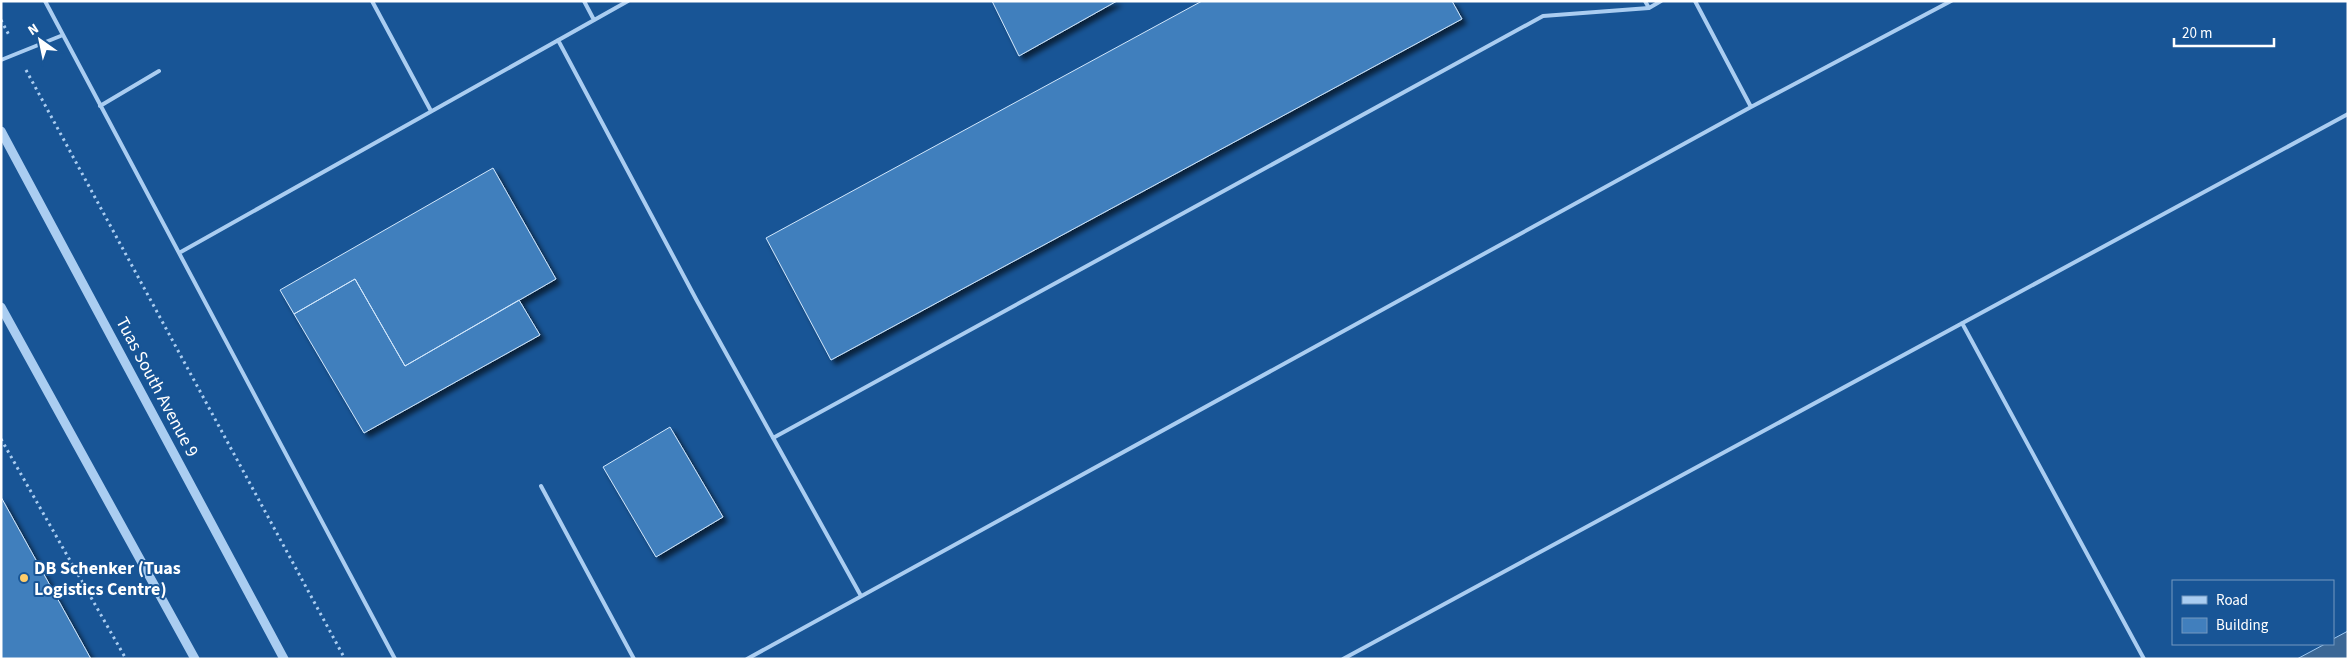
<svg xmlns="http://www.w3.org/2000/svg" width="2349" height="660" font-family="'Source Sans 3',sans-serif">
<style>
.water{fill:#3b6795;stroke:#9dc9f3}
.building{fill:#417fbd;stroke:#d1e7fc;filter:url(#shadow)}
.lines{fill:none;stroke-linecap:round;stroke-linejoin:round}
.path{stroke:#aacdf1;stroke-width:3;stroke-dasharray:2.5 4;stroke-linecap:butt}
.service{stroke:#aacdf1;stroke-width:4}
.tertiary{stroke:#aacdf1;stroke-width:9}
.poi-dot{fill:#ffcd6a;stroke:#185596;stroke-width:2}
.labels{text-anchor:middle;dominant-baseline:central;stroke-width:4;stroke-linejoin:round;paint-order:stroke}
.street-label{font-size:18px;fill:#fff;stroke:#185596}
.poi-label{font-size:18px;font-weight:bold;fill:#fff;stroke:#185596;text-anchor:start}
</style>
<defs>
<filter id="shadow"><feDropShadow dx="4.5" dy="4.5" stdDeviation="2.5" flood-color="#0009"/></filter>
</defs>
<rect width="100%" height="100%" fill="#185596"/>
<path class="water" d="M2348,631V659H2297L2325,644H2333V639Z"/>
<path class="building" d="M992,1H1117L1019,56Z
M1202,1H1452L1462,19L831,360L766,238Z
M493,168L556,279L405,366L355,279L294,314L280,290Z
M355,279L405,366L519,300L540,335L364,433L294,314Z
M670,427L723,517L656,557L603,467Z
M1,497L91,659H1Z"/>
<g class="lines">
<path class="path" d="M1,20L10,37
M26,70L345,659
M1,439L126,659"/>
<path class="service" d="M45,1L395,659
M372,1L431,111
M584,1L594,20
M1645,1L1649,8
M1695,1L1751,107
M558,40L696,299L861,596
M1,60L63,35
M100,106L159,71
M179,253L628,1
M1962,323L2144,659
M773,438L1543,16L1649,8L1661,1
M541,486L634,659
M747,659L1751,107L1951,1
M1343,659L2348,114"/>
<path class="tertiary" d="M1,131L284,659
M1,307L195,659"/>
</g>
<circle class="poi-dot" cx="24" cy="578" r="5"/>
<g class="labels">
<g class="street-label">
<text transform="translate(157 387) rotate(62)">Tuas South Avenue 9</text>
</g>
<g class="poi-label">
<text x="34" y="568">DB Schenker (Tuas<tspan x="34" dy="21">Logistics Centre)</tspan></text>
</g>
</g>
<rect width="2349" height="660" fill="none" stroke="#ffffff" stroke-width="5"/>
<rect x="2172" y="580" width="162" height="65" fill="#185596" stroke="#7499c0"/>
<rect x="2182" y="596" width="25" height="8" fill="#aacdf1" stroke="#7499c0"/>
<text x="2216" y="605" font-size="15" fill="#ffffff">Road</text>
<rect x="2182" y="618" width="25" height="15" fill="#417fbd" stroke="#7499c0"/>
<text x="2216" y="630" font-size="15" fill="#ffffff">Building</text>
<g transform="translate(40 40) rotate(327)" stroke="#185596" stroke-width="4" paint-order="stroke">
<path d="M0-4L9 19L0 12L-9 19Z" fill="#ffffff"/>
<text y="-8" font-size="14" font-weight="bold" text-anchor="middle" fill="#ffffff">N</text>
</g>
<path d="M2174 38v8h100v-8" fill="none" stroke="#ffffff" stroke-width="2.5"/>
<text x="2182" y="38" font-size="15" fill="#ffffff" stroke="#185596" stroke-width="4" paint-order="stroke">20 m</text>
</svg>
